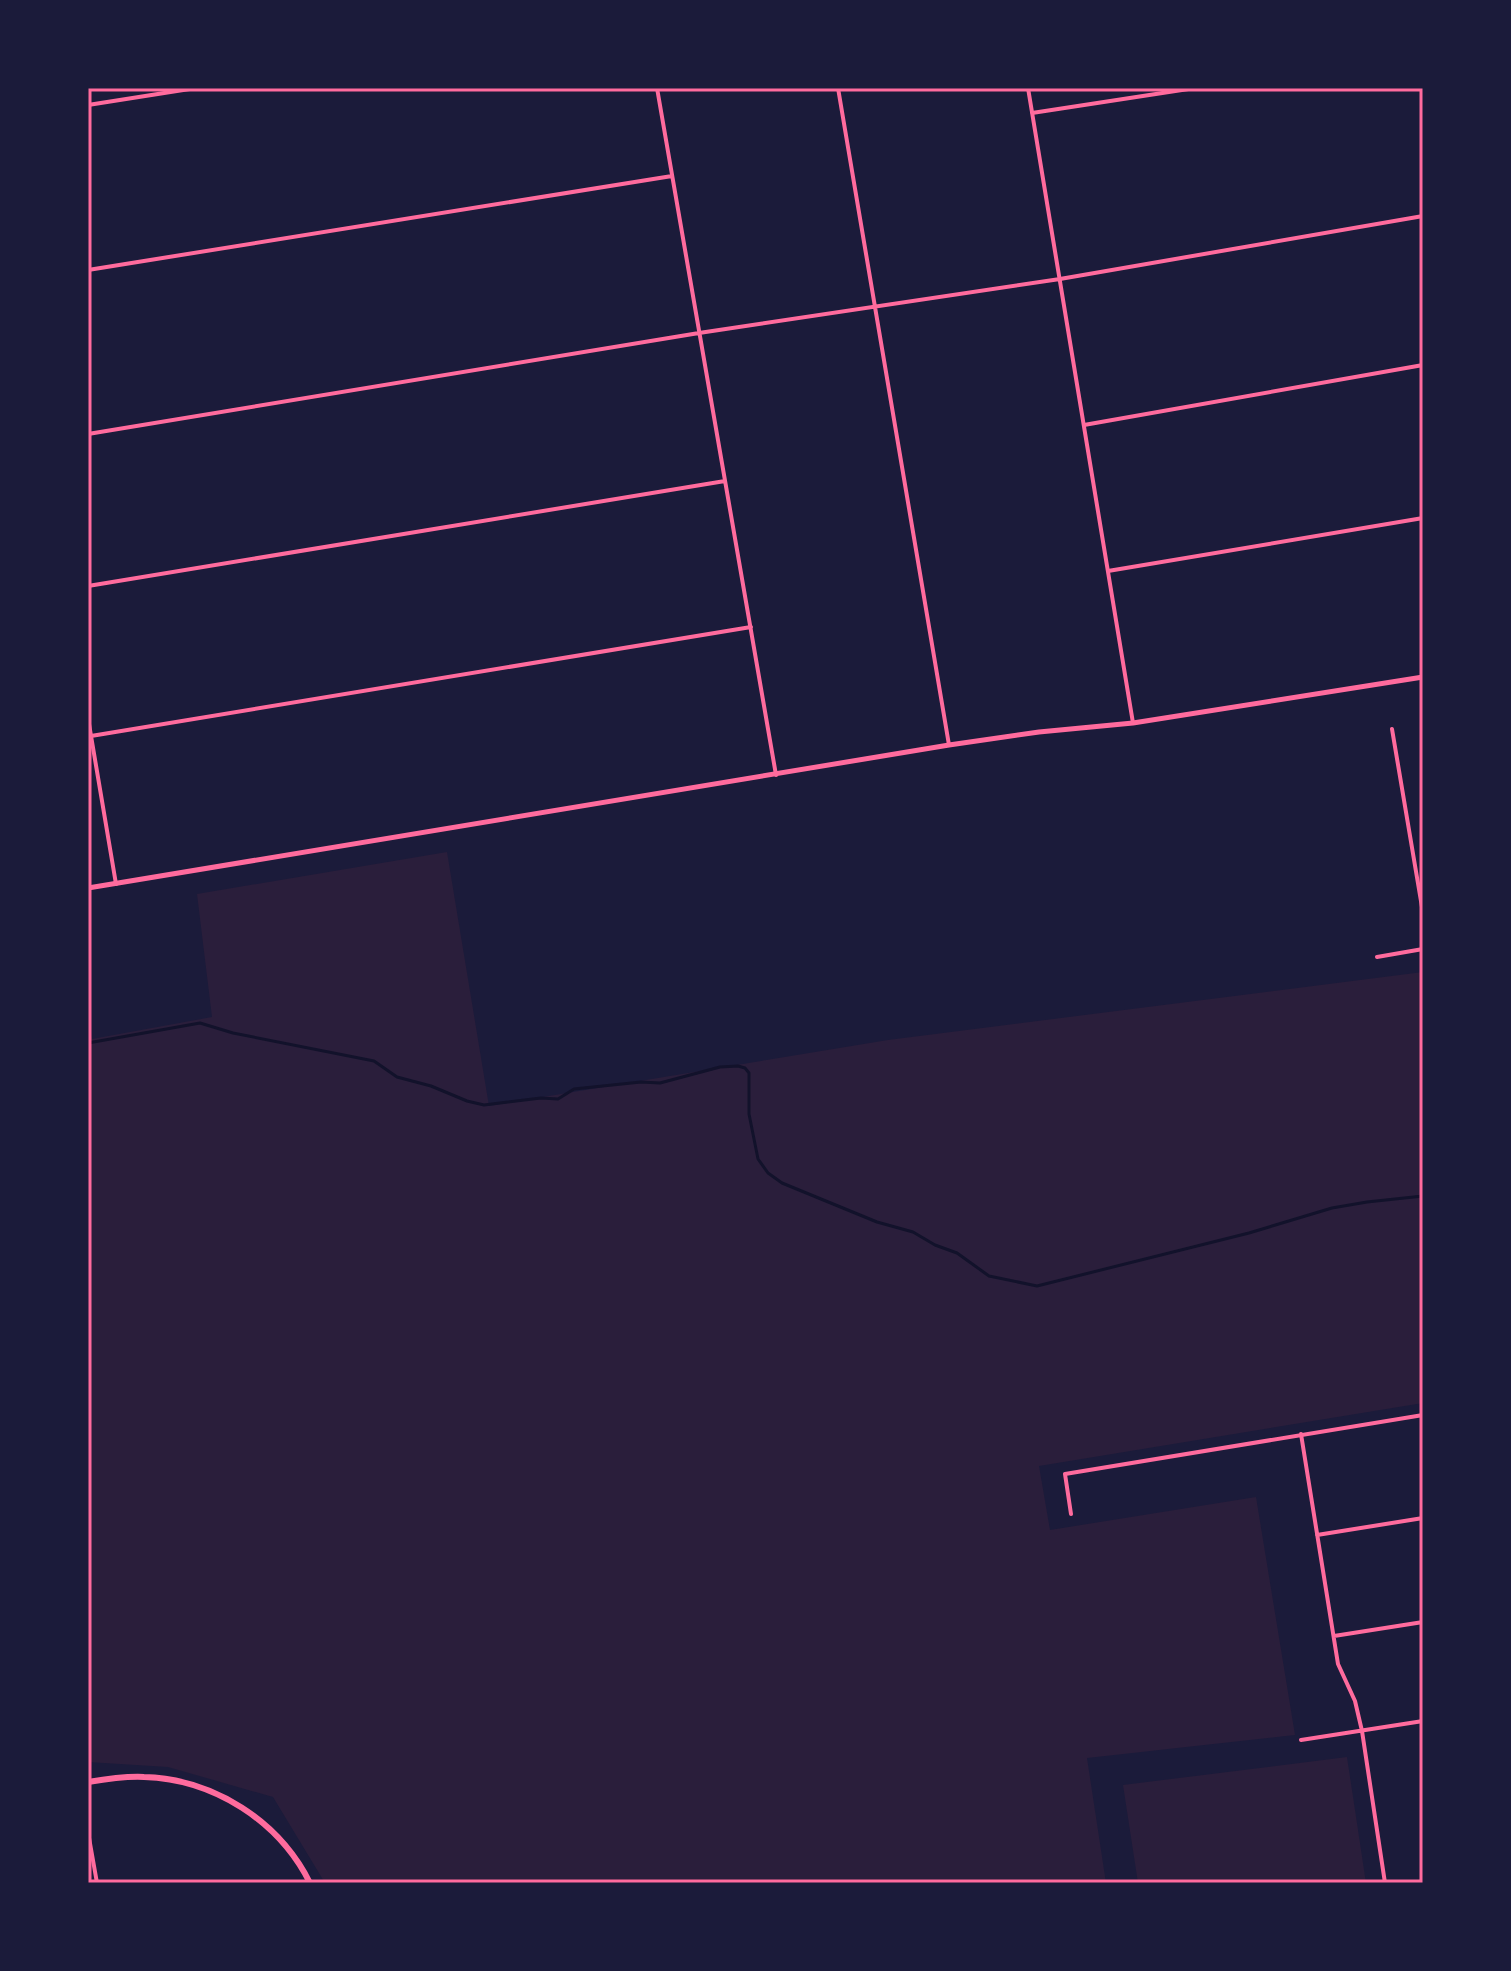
<svg xmlns="http://www.w3.org/2000/svg" width="1511" height="1971" font-family="'Fira Sans',sans-serif">
<style>
.green{fill:#2a1e3b}
.lines{fill:none;stroke-linecap:round;stroke-linejoin:round}
.stream{stroke:#12122b;stroke-width:3}
.minor{stroke:#ff6b9d;stroke-width:4}
.tertiary{stroke:#ff6b9d;stroke-width:5}
.secondary{stroke:#ff6b9d;stroke-width:6}
.neatline{fill:none;stroke:#ff6b9d;stroke-width:3}
</style>
<rect width="100%" height="100%" fill="#1b1b3a"/>
<path class="green" d="M447,852L489,1106L888,1040L1423,972V1403L1039,1466L1050,1530L1256,1497L1295,1735L1087,1758L1106,1883H325L273,1797L168,1767L88,1762V1022L92,1039L212,1017L197,894Z
M1347,1757L1366,1883H1138L1123,1785Z"/>
<g class="lines">
<path class="stream" d="M88,1043L200,1023L233,1033L374,1061L397,1077L431,1086L467,1101L484,1105L541,1098L558,1099L574,1089L641,1082L660,1083L720,1067L738,1066L745,1068L749,1073V1114L758,1159L768,1173L782,1183L877,1222L913,1232L935,1245L957,1253L989,1276L1037,1286L1249,1233L1332,1208L1367,1202L1423,1196"/>
<path class="minor" d="M657,88L776,775
M838,88L949,745
M1028,88L1133,723
M88,105L196,88
M1032,113L1195,88
M88,270L672,176
M1084,425L1423,365
M88,434L699,333L1060,279L1423,216
M1108,571L1423,518
M88,586L725,481
M88,718L116,884
M1392,729L1423,913
M91,736L751,627
M1377,957L1423,949
M1301,1434L1338,1664L1355,1701L1362,1731L1385,1883
M1071,1514L1065,1474L1423,1415
M1317,1535L1423,1518
M1334,1636L1423,1622
M1301,1740L1423,1721
M88,1832L97,1883"/>
<path class="tertiary" d="M88,888L949,745L1039,732L1133,723L1423,677"/>
<path class="secondary" d="M88,1782C106,1779 126,1776 144,1777C214,1779 279,1821 310,1883"/>
</g>
<rect width="1511" height="1971" fill="none" stroke="#1b1b3a" stroke-width="180"/>
<rect x="90" y="90" width="1331" height="1791" class="neatline"/>
</svg>
